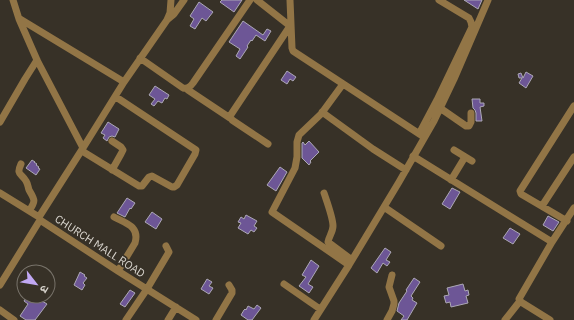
<svg xmlns="http://www.w3.org/2000/svg" width="574" height="320" font-family="'IBM Plex Sans','Noto Sans Devanagari',sans-serif">
<style>
.building{fill:#6d5696;stroke:#aca8b5}
.lines{fill:none;stroke-linecap:round;stroke-linejoin:round}
.minor{stroke:#927546;stroke-width:7}
.labels{text-anchor:middle;dominant-baseline:central;stroke-width:3.5;stroke-linejoin:round;paint-order:stroke}
.street-label{font-size:11px;fill:#d9d5ce;stroke:#373127}
</style>
<rect width="100%" height="100%" fill="#373127"/>
<path class="building" d="M222,0H242L234,12L220,2Z
M464,0H482L478,9Z
M199,2L213,12L206,21L202,18L195,29L190,26L194,19L190,16Z
M243,21L263,35L267,29L271,31L265,41L256,35L252,41L251,40L247,46L248,47L240,59L236,56L240,49L229,42Z
M287,71L296,77L293,81L290,79L287,84L281,80Z
M526,72L533,76L526,88L519,83L522,78H519L518,74L521,73L523,78Z
M155,86L169,95L167,99L165,98L162,103L158,101L154,106L151,104L155,99L149,95Z
M472,99H480V103H484V106L480,107L482,121H476V113L475,110L473,108Z
M108,122L119,129L115,137L112,136L109,137L107,141L103,138L105,135L101,133Z
M309,141L319,152L310,161L311,162L309,165L302,158V143L303,142L305,145Z
M32,160L35,162H34L37,164L36,165L39,167L38,168L40,169L36,175L26,168Z
M280,167L287,172L276,191L267,185Z
M452,188L460,192L450,209L442,204Z
M127,198L135,203L131,209L130,208L125,217L117,213Z
M152,212L162,219L156,229L145,222Z
M246,215L257,221L254,226L257,228L254,232L251,230L248,234L238,228L241,223L238,222L241,217L244,219Z
M548,216L559,222L553,231L543,225Z
M510,228L520,234L513,244L503,238Z
M385,248L391,252L386,260L390,262L387,266L383,263L377,273L371,268Z
M311,260L319,266L308,284L313,287L309,293L299,286L306,277L302,275Z
M80,272L85,275L84,276L87,278L83,283L85,285L82,290L74,285Z
M414,278L420,282L411,296L413,298L412,300L417,303L407,320H401L404,316L397,311L399,303L407,291L406,290Z
M207,279L212,282L209,286L213,288L209,294L201,289Z
M463,284L465,291L468,290L469,295L466,296L468,303L451,307L450,302L446,303L444,296L449,295L447,288Z
M130,290L135,293L125,307L120,304Z
M27,296H34L47,304L35,320H26L20,316L28,304L24,301Z
M257,305L261,308L252,320H248L241,315L244,310L245,309L246,310L248,306L254,309Z"/>
<g class="lines">
<path class="minor" d="M257,0L290,26L230,116L232,120L268,144
M290,0L292,48L293,51L424,137
M20,19L124,82
M168,19L174,14L184,0
M140,58L183,88C188,89 190,87 193,83L250,0
M343,84L321,114L299,135L297,142V157L295,168L272,212L349,265
M188,90L230,118
M440,108L466,126H469L471,122V113
M322,112L373,149L406,170
M0,122L25,79L37,60
M419,134L437,100L472,27L471,22L469,18L439,0
M112,141L121,147L123,150L121,154L112,170
M83,148L124,82L167,20L170,13L171,0
M454,150L472,161
M82,151L139,186H142L149,177L152,176L172,187H174L177,185L195,154L196,150L116,97
M413,156L552,242
M21,164C16,175 21,173 26,181C28,184 28,187 29,190C35,200 36,201 29,211
M451,180L465,157
M0,193L39,217
M324,193C327,202 333,218 333,226C333,232 329,236 328,242L352,260
M542,206L574,157
M384,207L441,246
M114,217C125,223 140,226 135,243L118,271
M40,220L118,271L196,320
M567,221L521,194L520,191L574,106
M284,284L320,309
M0,285L40,220L39,217L83,148L37,60L19,19L13,0
M0,310L14,320
M126,320L147,289L169,252L166,246
M168,320L176,307
M216,320L232,293V290L229,285
M314,320L349,265L399,182L434,121L454,79L488,0
M387,320L392,311L394,304V301L389,287L392,275
M505,320L520,301
M550,320L521,302L519,299L552,242L574,208"/>
</g>
<g class="labels">
<g class="street-label">
<text transform="translate(100 246) rotate(33)">CHURCH MALL ROAD</text>
</g>
</g>
<g transform="translate(36 284) rotate(121)"><circle r="19" fill="#373127" stroke="#78736a"/>
<path d="M0-3L7 15L0 10L-7 15Z" fill="#c1a8f3"/>
<text y="-6" font-size="11" font-weight="bold" text-anchor="middle" fill="#d9d5ce">उ</text>
</g>
</svg>
